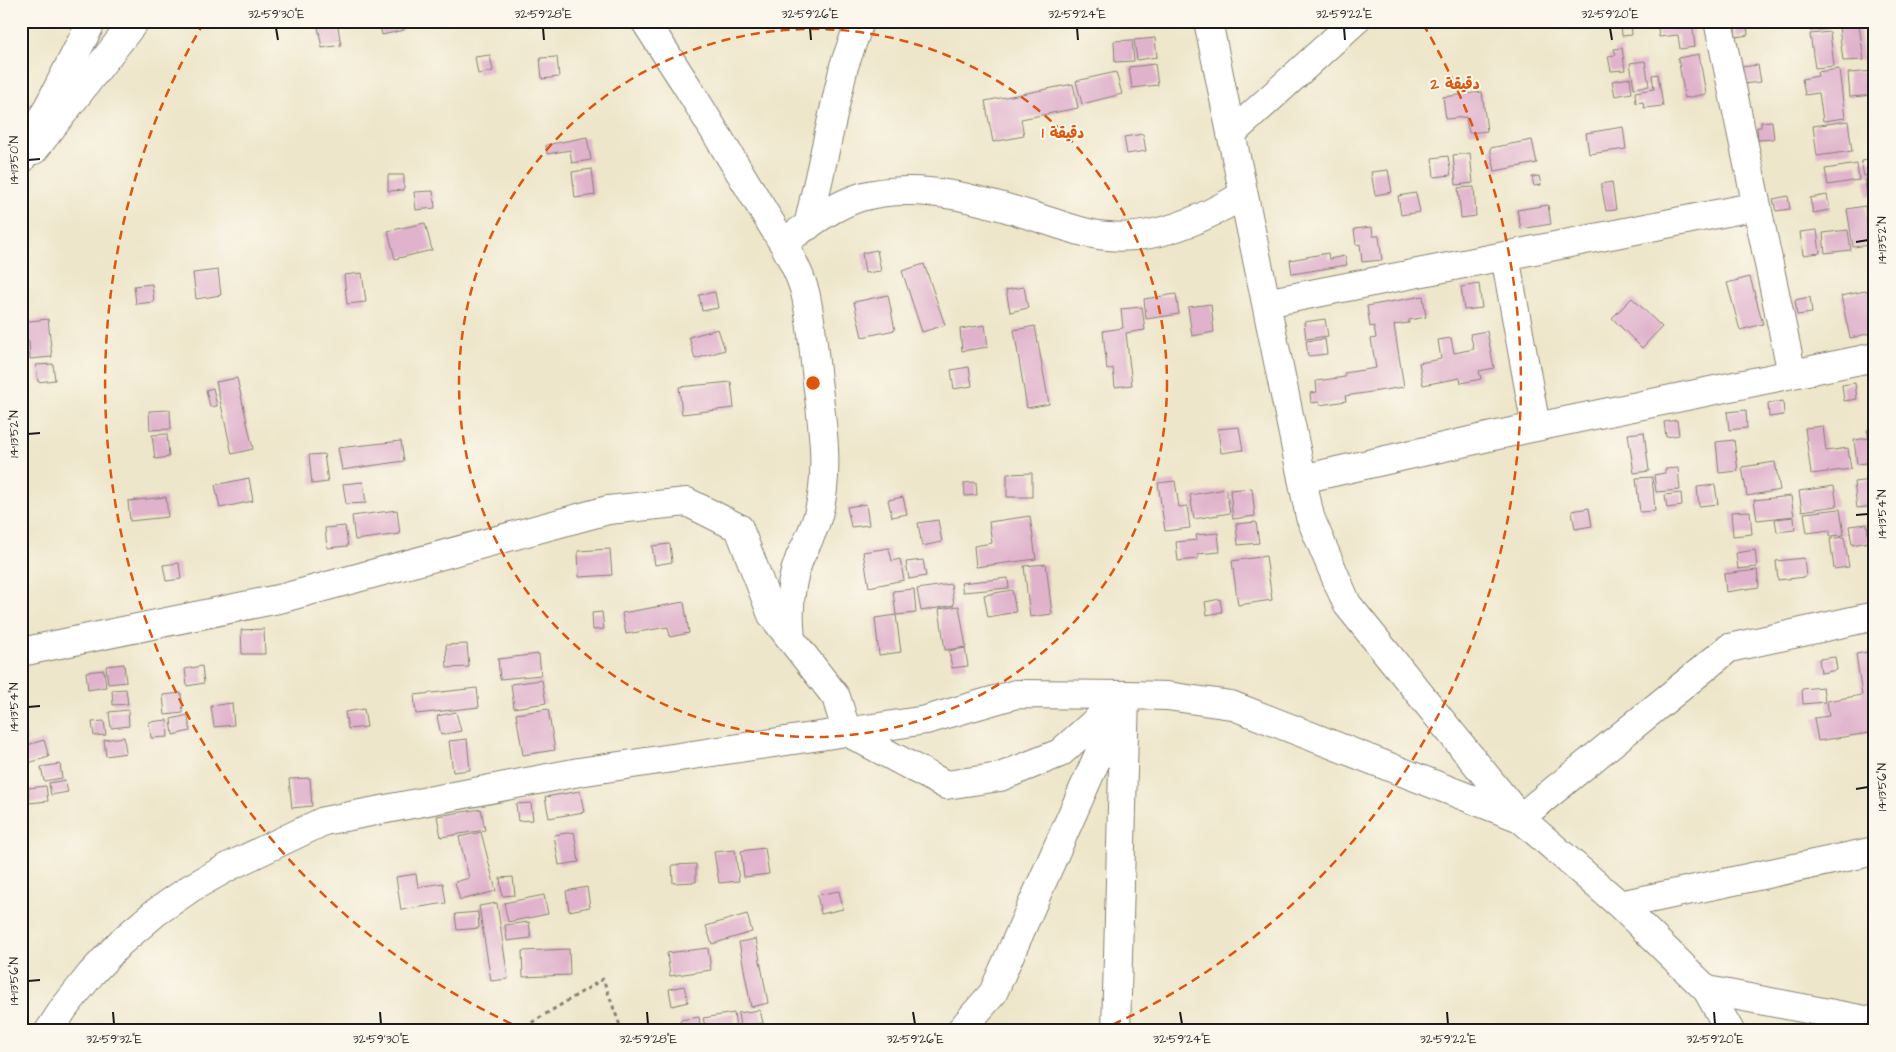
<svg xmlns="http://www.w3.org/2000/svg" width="1896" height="1052" font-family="'Architects Daughter','Playpen Sans Arabic',sans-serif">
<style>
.building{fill:#e0b2cc}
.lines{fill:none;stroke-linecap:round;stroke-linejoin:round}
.minor-casing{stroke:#858173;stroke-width:30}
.tertiary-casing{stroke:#858173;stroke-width:30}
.path{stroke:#858173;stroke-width:3;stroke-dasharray:4 4;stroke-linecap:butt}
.minor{stroke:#fff;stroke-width:28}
.tertiary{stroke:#fff;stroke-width:28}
.ticks{fill:none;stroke:#1c1c1c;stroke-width:2}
.ring{fill:none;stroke:#de560d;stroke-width:2.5;stroke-dasharray:9 6}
.centre{fill:#de560d;stroke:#fbf7ec;stroke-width:2.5}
.ring-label{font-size:15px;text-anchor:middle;font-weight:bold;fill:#de560d;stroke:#fbf7ec;stroke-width:4;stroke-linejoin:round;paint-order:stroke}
.neatline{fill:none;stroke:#1c1c1c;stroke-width:2}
.ticks-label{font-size:12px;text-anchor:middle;fill:#1c1c1c}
</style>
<rect width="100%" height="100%" fill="#fbf7ec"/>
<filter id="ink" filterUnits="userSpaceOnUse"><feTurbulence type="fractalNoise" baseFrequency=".02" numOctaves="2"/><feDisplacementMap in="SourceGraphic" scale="10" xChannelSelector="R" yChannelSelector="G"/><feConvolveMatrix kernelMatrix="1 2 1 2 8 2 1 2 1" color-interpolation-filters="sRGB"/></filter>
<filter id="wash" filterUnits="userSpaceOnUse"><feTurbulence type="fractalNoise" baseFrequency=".0096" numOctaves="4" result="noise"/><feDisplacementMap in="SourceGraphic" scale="20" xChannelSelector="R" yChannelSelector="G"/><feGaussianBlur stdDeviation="1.12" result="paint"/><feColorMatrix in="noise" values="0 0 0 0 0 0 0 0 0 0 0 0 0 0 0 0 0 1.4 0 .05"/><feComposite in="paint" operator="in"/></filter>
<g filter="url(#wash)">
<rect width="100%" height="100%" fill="#eee6ca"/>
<g id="blocks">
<path class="building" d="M317,21H337L341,45L322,48Z
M379,21H402L404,30L382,35Z
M1631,21L1632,35L1622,36L1621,22Z
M1657,21H1692L1695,47L1680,49L1678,35L1659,37Z
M1734,21H1747L1748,35L1736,37Z
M1809,21H1826L1827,29L1810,31Z
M1859,25L1864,60L1843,61L1839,27Z
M1830,32L1834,66L1815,68L1810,34Z
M1155,38L1157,57L1137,60L1134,40Z
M1132,40L1134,61L1115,62L1114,41Z
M1622,48L1625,70L1611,71L1608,56L1616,55L1614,49Z
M1699,54L1706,94L1685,98L1678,58Z
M490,55L493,71L478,74L475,57Z
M557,57L559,77L542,79L540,58Z
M1645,61L1649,86L1634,88L1630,63Z
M1155,64L1158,85L1132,88L1129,67Z
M1758,65L1761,82L1742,84L1741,67Z
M1839,69L1845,118L1823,121L1819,93L1805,95L1802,79L1818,76L1817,72Z
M1875,71V95L1850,97L1848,73Z
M1116,72L1122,94L1082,104L1076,81Z
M1658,74L1663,106L1644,108L1643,102L1636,103L1635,92L1654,89L1652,75Z
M1630,78L1632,93L1615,96L1612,81Z
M1073,84L1078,108L1021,119L1024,136L993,142L985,101Z
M1482,92L1487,131L1469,133L1466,117L1446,119L1443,97Z
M1772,121L1774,139L1758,140L1757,127H1761V122Z
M1848,121L1852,151L1817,156L1813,126Z
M1623,127L1626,149L1589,154L1586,133Z
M1143,134L1146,151L1127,154L1124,137Z
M587,137L591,160L572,163L570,150L547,154L546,145Z
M1532,140L1537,163L1495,171L1490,148Z
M1470,153L1473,183L1456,185L1453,155Z
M1448,156L1451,175L1434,177L1432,158Z
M1875,159V175L1864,176L1861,161Z
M1857,164L1859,180L1828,185L1825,169Z
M592,169L595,195L575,198L572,172Z
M1388,170L1392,192L1375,195L1371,172Z
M388,175H404V190L388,191Z
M1539,176L1541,185L1534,186L1532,177Z
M1875,178V196L1867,197L1865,180Z
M1612,182L1616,210L1606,211L1601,184Z
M1474,187L1476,216L1461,218L1458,188Z
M433,191L435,208L416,210L414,192Z
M1416,193L1420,212L1401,215L1398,196Z
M1827,195L1830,210L1813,213L1810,198Z
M1788,196L1790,209L1776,211L1773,199Z
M1548,205L1551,224L1521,229L1517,210Z
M1865,206L1870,245L1853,247L1847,209Z
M425,223L432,250L395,259L388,231Z
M1372,227L1373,236H1379L1382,260L1362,262L1360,244L1356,245L1354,229Z
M1817,230L1820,253L1803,255L1800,232Z
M1848,230L1851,250L1825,253L1823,233Z
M877,250L881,271L865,273L862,253Z
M1328,253L1329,259L1345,256L1347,265L1292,274L1290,260Z
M924,264L945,325L922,332L902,271Z
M218,270L221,295L196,299L193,273Z
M362,273L366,302L347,304L344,275Z
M1750,277L1763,324L1740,330L1727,283Z
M152,284L154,302L136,304L134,286Z
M1479,284L1482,308L1464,310L1461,287Z
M1024,287L1028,308L1010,312L1006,290Z
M1875,289V332L1850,338L1841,296Z
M715,292L718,308L702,311L699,295Z
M1176,294L1179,314L1146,319L1144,299Z
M888,295L895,330L862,337L854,302Z
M1423,296L1426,317L1409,320V323L1394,325L1404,387L1345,396L1346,401L1320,405V402L1311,403L1310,393L1317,392L1316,381L1345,377L1344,373L1376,368L1371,339L1376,338L1374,326L1370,327L1367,306Z
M1810,297L1812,313L1797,315L1795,300Z
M1632,298L1662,327L1642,348L1612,318Z
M1211,304L1214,332L1192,336L1188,307Z
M1142,307L1145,330L1126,333L1132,385L1115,387L1113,368L1107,370L1103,331L1123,328L1121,309Z
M48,319L52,357L30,359L29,341H21V322Z
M1325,319L1328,336L1306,339L1304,322Z
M985,325L988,347L962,351L960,329Z
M1035,326L1049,404L1027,408L1014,330Z
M718,329L725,350L695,359L689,337Z
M1487,331L1494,368L1479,371L1481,379L1461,383L1460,378L1423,385L1419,363L1441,359L1438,340L1451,338L1454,353L1474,349L1470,334Z
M1325,339L1327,354L1308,356L1306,341Z
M53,364L55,380L38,382L36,365Z
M969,367L972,386L954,389L951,370Z
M237,378L253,449L232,454L216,382Z
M731,382L734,408L682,414L679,387Z
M1855,383L1857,399L1844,401L1842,385Z
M213,388L217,406L210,407L206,390Z
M1783,401L1784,415L1769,417L1768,403Z
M170,410L171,429L150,430L149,411Z
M1746,410L1747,428L1729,430L1727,412Z
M1677,420L1679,435L1666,437L1664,422Z
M1823,426L1826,451L1848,448L1851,469L1811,474L1805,428Z
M1239,427L1243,450L1221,453L1218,429Z
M1875,429V462L1857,464L1854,440L1869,438L1867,430Z
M1644,432L1649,471L1634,473L1628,434Z
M167,434L169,457L155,459L152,435Z
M1734,440L1738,471L1719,473L1716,442Z
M401,441L404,461L342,470L338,448Z
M324,454L328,482L312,484L309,455Z
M1775,462L1780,490L1747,496L1742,467Z
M1678,468L1680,490L1656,492L1654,475L1665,473V469Z
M1032,473V497H1007V474Z
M1652,477L1655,511L1640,512L1636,478Z
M249,478L253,501L220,508L215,485Z
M1872,480L1875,506L1857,508L1854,482Z
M1175,481L1179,507L1187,506L1190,528L1165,531L1158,483Z
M363,482L366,503L346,504L343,484Z
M976,482L977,495L965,496L964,483Z
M1715,485L1718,504L1699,506L1697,487Z
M1834,486L1837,506L1802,511L1799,491Z
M1252,488L1255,516L1233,519L1230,490Z
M1226,489L1230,513L1194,519L1190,495Z
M1681,493L1682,506L1667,508L1665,495Z
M1791,496L1794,516L1757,520L1754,500Z
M166,497L168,517L130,521L128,501Z
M903,497L907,514L892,517L888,500Z
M866,504L869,525L851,527L847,507Z
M1589,508L1592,526L1575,529L1572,511Z
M1840,509L1844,535L1830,536V530L1807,533L1804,513Z
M397,510L400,534L355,540L352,516Z
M1750,511L1752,534L1733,536L1731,512Z
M1030,516L1036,559L976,567L974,546L992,543L989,522Z
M1794,517L1795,530L1777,532L1775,519Z
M938,520L942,542L922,546L918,523Z
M1256,522L1259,543L1238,545L1236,524Z
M1867,524L1869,542L1852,545L1849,526Z
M345,526L348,546L327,548L325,528Z
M1218,533L1220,552L1198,554V559L1178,561L1176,542L1197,540L1196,535Z
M1844,537L1849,567L1834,569L1830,539Z
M670,544L672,562L655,565L652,546Z
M889,548L892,561L900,559L904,580L869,587L863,552Z
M610,549L612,575L579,577L578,551Z
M1755,550L1757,567L1738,569L1736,553Z
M1266,556L1272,600L1238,605L1232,561Z
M1804,558L1806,577L1778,580L1776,561Z
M923,560L926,576L909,579L906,562Z
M179,563L181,579L166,581L163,565Z
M1046,564L1052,614L1030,617L1024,566Z
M1757,570L1759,587L1726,592L1724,574Z
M1008,578L1009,588L963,592L961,583Z
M951,584L954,605L921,611L917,589Z
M914,589L916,613L896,615L893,591Z
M1012,590L1016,612L988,617L984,595Z
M1220,599L1222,612L1207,615L1205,602Z
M684,602L689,633L670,637L668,627L626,634L622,613Z
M959,606L966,647L945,650L939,609Z
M602,612L604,629L593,630L592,613Z
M896,615L901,652L879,655L875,618Z
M264,629L265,654H242L241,630Z
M467,644L469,667L447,668L446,645Z
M965,648L968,666L952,668L949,651Z
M1874,651L1875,732L1818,741L1814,718L1829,716L1827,701L1862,695L1856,654Z
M539,654L541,675L500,679L498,659Z
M1835,657L1837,670L1821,673L1819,659Z
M124,664L126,682L108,684L106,666Z
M202,666L204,683L187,686L185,669Z
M104,670L106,687L88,690L86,672Z
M542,680L546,703L514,708L511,684Z
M1823,687L1825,702L1803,704L1802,689Z
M477,688L479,707L416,714L414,695Z
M126,689L128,704L113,705L112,690Z
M181,693L183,713L165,715L163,695Z
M232,703L234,725L214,727L211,706Z
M364,709L367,727L348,729L345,712Z
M548,709L555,750L523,755L516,714Z
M128,710L129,726L111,728L109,712Z
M456,712L461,731L441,735L437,716Z
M188,715L190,731L173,735L171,719Z
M24,719L27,742L21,743V720Z
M167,720L168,737L151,738L149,722Z
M104,721L106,735L94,736L92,722Z
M124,737L126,753L106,756L104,740Z
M467,739L470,770L453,772L449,741Z
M44,740L49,757L21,765V747Z
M60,764L62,778L44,781L41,767Z
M310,778L312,806L292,808L289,779Z
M65,780L68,792L51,795L49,783Z
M46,786L48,801L29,803L28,788Z
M580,791L584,812L549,818L545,797Z
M531,803L533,820L518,821L516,804Z
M481,809L485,830L441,837L437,816Z
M481,832L496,891L460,900L455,882L469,878L459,837Z
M574,832L579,862L559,865L554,835Z
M765,848L769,874L744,877L741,851Z
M735,850L739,881L719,883L714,852Z
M696,864V882L673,883L672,865Z
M416,874L418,887L443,883L446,903L401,910L396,877Z
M513,877L515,895L502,896L500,878Z
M587,887L590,907L569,911L566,891Z
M839,891L843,909L821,914L817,895Z
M544,895L548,914L508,922L504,903Z
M497,903L508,979L491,981L479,906Z
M478,912L479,928L457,930L455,914Z
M747,914L752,932L712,944L706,926Z
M529,922L531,938L507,941L505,925Z
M756,939L768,1003L751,1007L739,942Z
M708,948L711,970L670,976L667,953Z
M569,949L570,975L523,977L522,951Z
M684,986L688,1002L672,1006L669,989Z
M760,1010L763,1023L740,1026L738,1013Z
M734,1013L736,1029L706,1031L703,1018Z
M699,1017L701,1031H682L680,1020Z
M775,1026L776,1031H754V1030Z"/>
</g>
</g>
<g filter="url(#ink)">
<use href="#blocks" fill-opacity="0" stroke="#858173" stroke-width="1"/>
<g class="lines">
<defs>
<path id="minor" d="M645,21L687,86L783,243C792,259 800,274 805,292C811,317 813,345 816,371C821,419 831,468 818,515C814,530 807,543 800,557C789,584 788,611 791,639
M1208,21L1310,517L1347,604L1520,818L1620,905L1707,990L1730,1031
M1718,21L1792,374
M1231,134L1355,21
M34,150L135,21
M808,226L844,66L860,21
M783,243C807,226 832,206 861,197C919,181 983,200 1039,218C1061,225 1084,234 1108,236C1155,241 1204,219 1243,195
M1505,256L1536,427
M1266,303L1757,206
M1302,479L1488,437L1875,357
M21,652L283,598L608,510L687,502L739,528L772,615L836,697L847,732L946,785L1000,777L1060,753L1125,695L1167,696L1231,705L1520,818L1729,648L1875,616
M1620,905L1875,851
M1707,990L1865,1020L1875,1024
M49,1031L64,1008L91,974L121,942L155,913L191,888L230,866L324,821L579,772L926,720L1016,694L1125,695
M960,1031L993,993L1125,695L1116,1031"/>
<path id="tertiary" d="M21,160L92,21"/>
</defs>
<use href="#minor" class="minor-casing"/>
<use href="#tertiary" class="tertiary-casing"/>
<path class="path" d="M518,1031L603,979L622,1031"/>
<use href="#minor" class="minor"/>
<use href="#tertiary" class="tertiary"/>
</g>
</g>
<path class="ticks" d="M276,28L278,40M543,28L544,40M810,28L811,40M1077,28L1078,40M1344,28L1345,40M1610,28L1612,40M28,160L40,159M1856,242L1868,240M28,434L40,433M1856,515L1868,514M28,707L40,706M1856,789L1868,787M28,981L40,980M113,1012L114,1024M380,1012L381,1024M647,1012L648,1024M913,1012L915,1024M1180,1012L1182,1024M1447,1012L1448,1024M1714,1012L1715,1024"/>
<g class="ring">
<circle cx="813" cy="383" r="354"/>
<path d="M525 1030A708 708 0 0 1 203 24M1423 24A708 708 0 0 1 1101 1030"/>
</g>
<circle cx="813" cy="383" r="8" class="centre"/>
<g class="ring-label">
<text x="1455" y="89">2 دقيقة</text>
<text x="1063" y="138">1 دقيقة</text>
</g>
<rect width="1896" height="1052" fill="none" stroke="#fbf7ec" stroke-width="55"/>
<rect x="28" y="28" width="1840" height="996" class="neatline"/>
<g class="ticks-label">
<text x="276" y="18">32°59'30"E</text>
<text x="543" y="18">32°59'28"E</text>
<text x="810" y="18">32°59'26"E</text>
<text x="1077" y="18">32°59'24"E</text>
<text x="1344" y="18">32°59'22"E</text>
<text x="1610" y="18">32°59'20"E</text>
<text transform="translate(14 160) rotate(-90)" y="4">14°13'50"N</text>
<text transform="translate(1882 240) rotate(-90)" y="4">14°13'52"N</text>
<text transform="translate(14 434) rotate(-90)" y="4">14°13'52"N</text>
<text transform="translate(1882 514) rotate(-90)" y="4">14°13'54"N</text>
<text transform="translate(14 707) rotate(-90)" y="4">14°13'54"N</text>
<text transform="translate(1882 787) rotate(-90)" y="4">14°13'56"N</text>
<text transform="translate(14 981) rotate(-90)" y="4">14°13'56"N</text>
<text x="114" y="1043">32°59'32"E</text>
<text x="381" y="1043">32°59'30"E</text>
<text x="648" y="1043">32°59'28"E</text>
<text x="915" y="1043">32°59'26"E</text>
<text x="1182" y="1043">32°59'24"E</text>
<text x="1448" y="1043">32°59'22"E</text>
<text x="1715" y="1043">32°59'20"E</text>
</g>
</svg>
